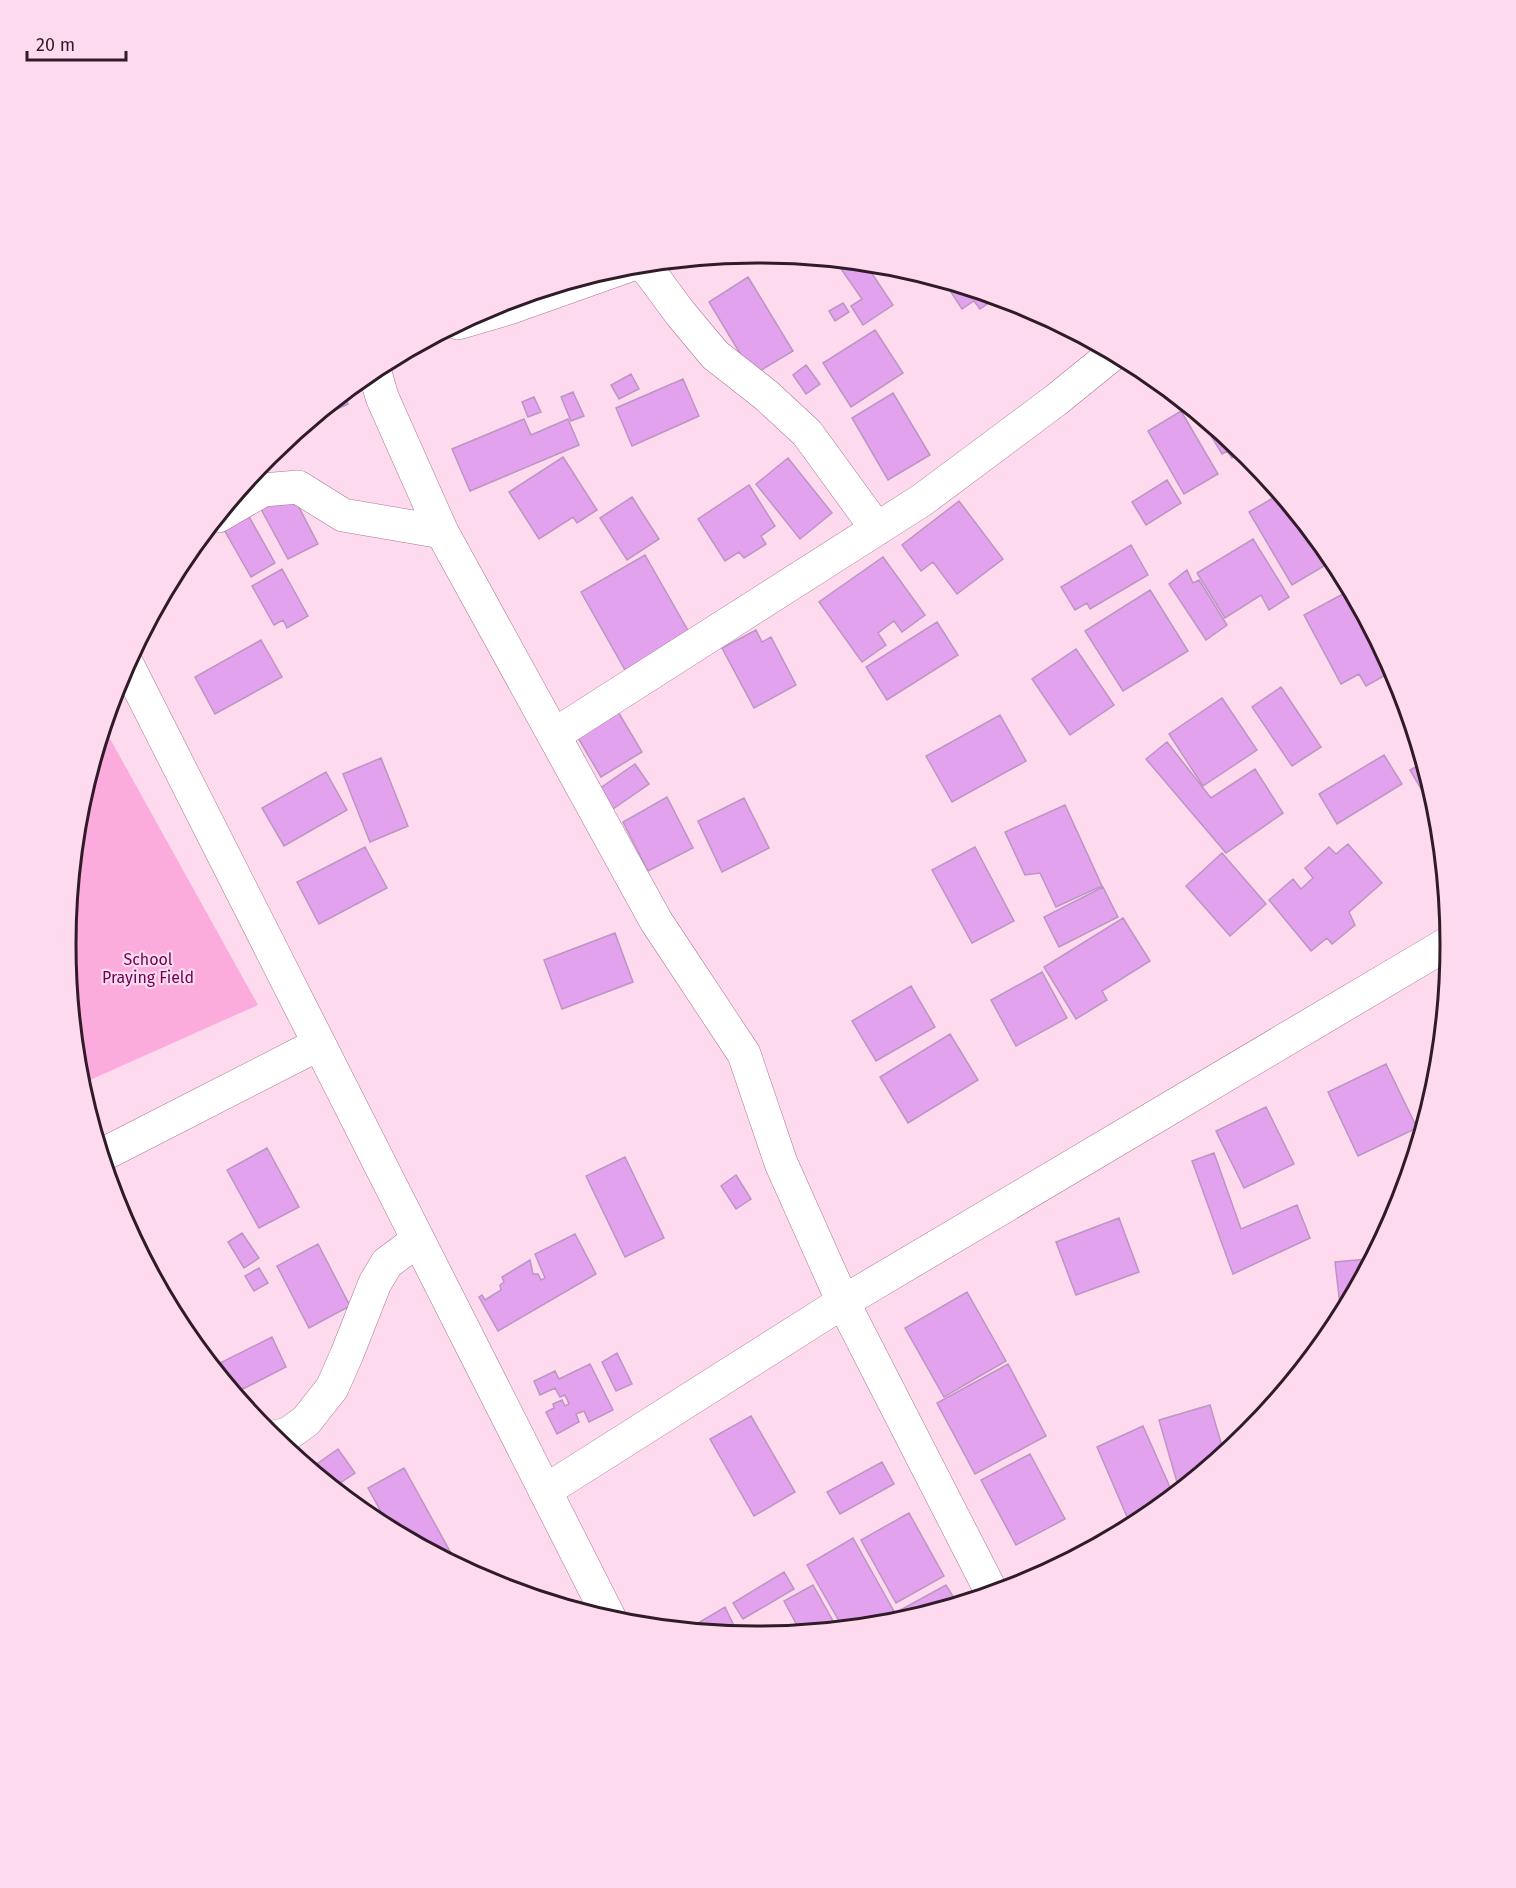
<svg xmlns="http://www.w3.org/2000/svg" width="1516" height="1888" font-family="'Fira Sans',sans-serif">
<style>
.green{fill:#fcabdd}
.building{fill:#e2a2ed;stroke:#bd95c3;stroke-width:1.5}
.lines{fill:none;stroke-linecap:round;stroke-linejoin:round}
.minor-casing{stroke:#ab7697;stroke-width:34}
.tertiary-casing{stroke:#ab7697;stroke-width:34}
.minor{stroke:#fff;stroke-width:33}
.tertiary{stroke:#fff;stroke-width:33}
.labels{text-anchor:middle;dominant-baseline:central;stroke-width:4.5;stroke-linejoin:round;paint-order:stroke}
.park-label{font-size:16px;fill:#6d0153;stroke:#fedaef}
.rim{fill:none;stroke:#301b28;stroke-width:3}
</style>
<rect width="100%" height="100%" fill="#fedaef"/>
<path class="green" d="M104,728L258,1005L81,1084L66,944L79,809Z"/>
<path class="building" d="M842,260L865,263L893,305L863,325L851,306L862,299L837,263Z
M881,264L893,265L900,267L887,274Z
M748,277L793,351L753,375L709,302Z
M952,283L997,297L980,309L974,301L962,309L947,286Z
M843,303L849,312L835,321L829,311Z
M875,330L903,373L851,407L823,363Z
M806,365L820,384L806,394L793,375Z
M631,374L639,389L619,399L611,385Z
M683,379L699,416L632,446L616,408Z
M573,392L584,416L571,421L561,397Z
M343,393L348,404L308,422Z
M893,393L930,455L888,480L852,418Z
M534,397L541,412L528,417L522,402Z
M1181,411L1218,474L1184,494L1148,431Z
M1198,414L1243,451L1232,458L1227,451L1222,454Z
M524,419L531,435L568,419L579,445L470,491L452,449Z
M563,457L597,510L577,523L573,517L539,539L509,492Z
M788,458L832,513L800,539L756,484Z
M1167,480L1181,503L1146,525L1132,502Z
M749,485L775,526L761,536L766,544L744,558L739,552L725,561L698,519Z
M291,492L318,544L288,559L261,509Z
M1280,494L1334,560L1292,585L1249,512Z
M632,497L659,539L627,560L600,518Z
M959,501L1003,559L957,594L933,562L921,571L902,545Z
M243,506L275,563L251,577L218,519Z
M1253,539L1289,597L1269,610L1261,595L1225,618L1197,573Z
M1131,545L1148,575L1090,609L1087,603L1075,610L1061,587Z
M645,555L690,634L625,670L581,592Z
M883,557L925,615L902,632L894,621L878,633L886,645L862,662L819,602Z
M282,569L308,616L287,628L283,620L274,625L252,586Z
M1187,570L1193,583L1199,580L1227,625L1206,640L1169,584Z
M1150,590L1188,651L1123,691L1085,631Z
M1350,590L1393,671L1366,686L1359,674L1341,684L1304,615Z
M937,622L958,655L887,700L866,667Z
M756,630L762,642L771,637L796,685L754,708L722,648Z
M261,640L282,677L215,714L195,677Z
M1076,649L1114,705L1070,735L1032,679Z
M1281,687L1321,747L1292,766L1252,707Z
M1222,698L1257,750L1203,786L1169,734Z
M614,705L642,752L601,777L574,731Z
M1000,715L1026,761L952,802L926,756Z
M1167,742L1211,798L1255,769L1283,813L1226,853L1146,759Z
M1384,755L1402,784L1337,824L1319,794Z
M381,758L408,826L370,842L343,774Z
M1423,763L1437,809L1438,818L1410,770Z
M635,764L649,784L613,809L599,789Z
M326,772L347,810L284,846L262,808Z
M667,797L693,848L648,871L623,822Z
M744,798L769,848L722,872L698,821Z
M1065,805L1102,886L1056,907L1040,873L1025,875L1005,832Z
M1348,844L1382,883L1349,912L1355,925L1332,944L1327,938L1311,951L1269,900L1293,879L1301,889L1313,878L1305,868L1329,847L1336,854Z
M365,847L387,888L319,924L297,882Z
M975,847L1014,921L972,943L932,870Z
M1222,853L1266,904L1230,936L1186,886Z
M1103,887L1118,917L1059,947L1044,917Z
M1123,918L1150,961L1102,991L1107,1000L1076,1019L1044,967Z
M615,933L633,982L562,1009L544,960Z
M1042,972L1067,1018L1016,1046L991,1000Z
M911,986L935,1027L876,1061L852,1021Z
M950,1034L978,1080L908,1123L880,1077Z
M1386,1064L1417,1128L1358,1156L1328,1092Z
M1266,1107L1294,1164L1244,1188L1216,1131Z
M267,1148L299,1207L259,1228L227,1170Z
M1214,1153L1241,1229L1297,1205L1310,1238L1233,1274L1192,1161Z
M625,1157L664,1238L625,1257L586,1176Z
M736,1175L751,1199L736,1209L721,1186Z
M1119,1218L1139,1272L1076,1295L1056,1242Z
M242,1233L259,1258L244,1268L228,1242Z
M575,1234L596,1274L498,1331L479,1297L482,1295L485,1300L501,1290L500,1285L504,1282L502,1277L530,1260L533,1274H538L541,1280L545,1278L535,1254Z
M318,1244L350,1306L309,1328L277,1266Z
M1367,1259V1265L1341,1314L1335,1262Z
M259,1268L268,1283L254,1291L245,1276Z
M967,1292L1006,1361L944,1397L905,1328Z
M272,1337L286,1367L235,1393L214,1366Z
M617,1353L632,1384L616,1391L602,1362Z
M590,1364L613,1410L589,1422L584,1411L576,1414L579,1422L557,1434L546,1412L554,1408L553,1404L562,1400L565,1406L569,1404L565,1395L560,1397L555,1388L540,1395L534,1381L555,1371L559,1379Z
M1008,1364L1046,1436L975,1474L937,1403Z
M1210,1405L1224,1453L1179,1489L1159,1420Z
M751,1416L795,1492L754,1516L710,1439Z
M1143,1426L1173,1494L1160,1505L1128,1519L1097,1447Z
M338,1449L355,1473L334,1487L311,1468Z
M1030,1454L1065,1519L1016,1545L981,1480Z
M882,1462L894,1484L840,1514L827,1492Z
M404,1468L457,1564L390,1528L368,1488Z
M909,1513L944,1576L896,1603L861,1540Z
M853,1538L895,1613L946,1585L957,1603L893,1623L843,1628L807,1565Z
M784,1572L794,1589L743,1619L733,1603Z
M813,1585L837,1628L799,1632L800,1631L784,1601Z
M725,1607L738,1634L688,1629Z"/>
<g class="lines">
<defs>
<path id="minor" d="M643,263L680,313L715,355L766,395L807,433L877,529
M458,323L509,308L633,264
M374,369L382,397L442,532L656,921L744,1054L781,1163L843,1302L992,1593
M218,516L263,490L298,487L343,515L442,532
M554,735L922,500L1056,400L1114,353
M102,1155L319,1044
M274,1437L288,1434L306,1421L332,1388L347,1354L375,1283L387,1263L418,1240
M545,1491L843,1302L1450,942"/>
<path id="tertiary" d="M127,664L610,1619"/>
</defs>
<use href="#minor" class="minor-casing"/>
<use href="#tertiary" class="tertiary-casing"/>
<use href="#minor" class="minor"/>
<use href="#tertiary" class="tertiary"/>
</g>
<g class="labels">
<g class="park-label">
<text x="148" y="959">School<tspan x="148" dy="18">Praying Field</tspan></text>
</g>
</g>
<path d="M0 0H1516V1888H0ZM757 263H759A681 681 0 0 1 1440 944V945A681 681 0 0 1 759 1626H757A681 681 0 0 1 76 945V944A681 681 0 0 1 757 263Z" fill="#fedaef" fill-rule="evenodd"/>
<path class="rim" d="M757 263H759A681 681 0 0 1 1440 944V945A681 681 0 0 1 759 1626H757A681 681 0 0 1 76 945V944A681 681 0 0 1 757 263Z"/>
<path d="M27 51v9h99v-9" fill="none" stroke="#301b28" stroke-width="3"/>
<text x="36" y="51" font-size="18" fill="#301b28" stroke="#fedaef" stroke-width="4.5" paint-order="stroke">20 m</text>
</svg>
